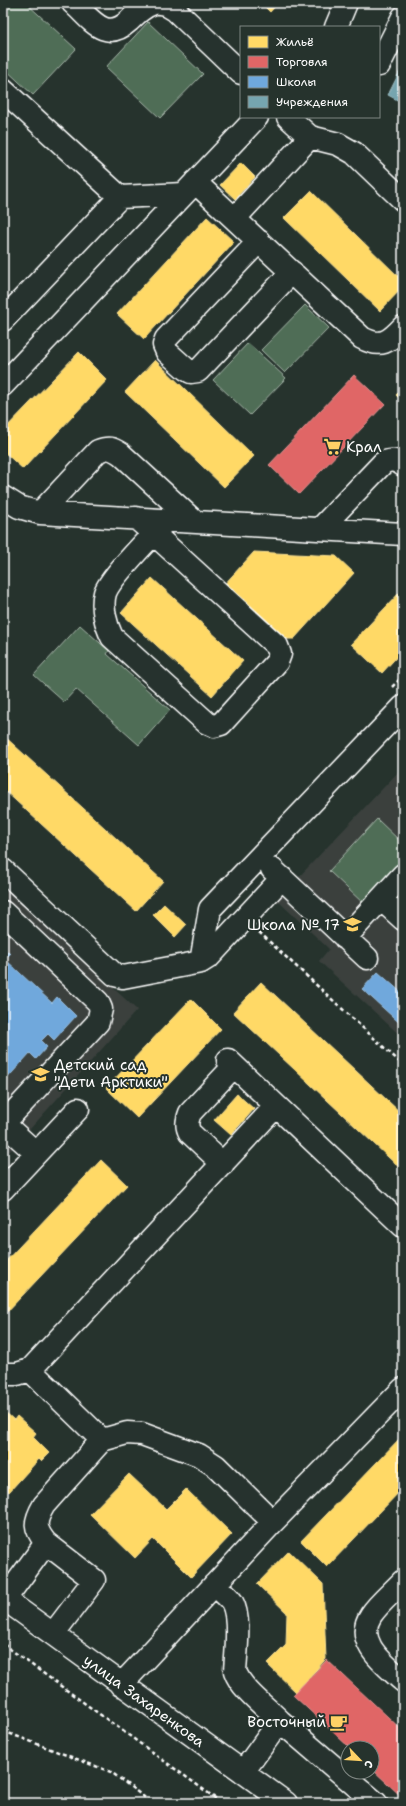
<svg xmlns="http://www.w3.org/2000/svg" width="406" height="1806" font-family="'Shantell Sans',sans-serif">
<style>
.built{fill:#3b413e}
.green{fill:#4f6d56;stroke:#a7b6aa}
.homes{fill:#ffd966;stroke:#ffe494}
.shops{fill:#e06666;stroke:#e99494}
.schools{fill:#6fa8dc;stroke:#9ac2e6}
.public{fill:#76a5af;stroke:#9fc0c7}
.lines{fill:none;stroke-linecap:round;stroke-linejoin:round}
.minor-casing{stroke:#fff;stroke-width:25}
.path{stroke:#fff;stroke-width:2.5;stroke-dasharray:4 3;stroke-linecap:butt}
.minor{stroke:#26332d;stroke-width:22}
.labels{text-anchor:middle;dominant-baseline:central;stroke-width:4;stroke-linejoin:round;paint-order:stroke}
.poi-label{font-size:15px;fill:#fff;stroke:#26332d;text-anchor:start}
.street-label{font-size:15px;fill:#fff;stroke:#26332d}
</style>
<rect width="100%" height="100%" fill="#26332d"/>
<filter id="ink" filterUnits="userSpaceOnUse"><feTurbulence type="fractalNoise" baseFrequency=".025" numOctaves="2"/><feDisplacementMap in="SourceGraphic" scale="8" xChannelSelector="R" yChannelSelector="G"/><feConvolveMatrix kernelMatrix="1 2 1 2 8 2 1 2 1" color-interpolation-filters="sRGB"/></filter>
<g filter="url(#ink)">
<path class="built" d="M403,767V1038L319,961L329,949L277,900Z
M3,886L137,1010L3,1159Z"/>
<path class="green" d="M5,3H26L76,49L33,95L3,67V5Z
M148,22L203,74L160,118L106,67Z
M305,305L329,328L285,373L261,350Z
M248,343L286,378L250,415L213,380Z
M80,625L109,651L107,654L170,710L139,745L76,689L64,702L34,675Z
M377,819L403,844V865L365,905L329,871Z"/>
<path class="homes" d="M261,3H278L270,12Z
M241,163L255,177L235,199L220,185Z
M311,191L403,281V287L380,311L284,218Z
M207,217L234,242L144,339L117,314Z
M79,352L107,380L23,469L3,451V431Z
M155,360L254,456L224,487L125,392Z
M403,388V402L396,395Z
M254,552L336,556L354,573L294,639H279L222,587Z
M152,578L243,661L212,696L121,613Z
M403,589V650L382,673L351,644Z
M3,735L163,881L136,911L3,789Z
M164,904L186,925L175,937L153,915Z
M261,982L403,1115V1171L233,1012Z
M191,999L221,1029L137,1118L106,1088Z
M237,1094L254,1109L231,1135L214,1120Z
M101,1160L127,1185L3,1316V1264Z
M3,1410L14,1420L17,1416L36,1433L33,1437L49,1453L41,1461L39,1459L9,1492L3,1487Z
M403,1435V1488L327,1567L301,1541Z
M129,1474L166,1509L186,1489L232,1534L191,1577L153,1539L135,1558L90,1514Z
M289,1551L323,1584L326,1659L296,1692L267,1664L286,1645L287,1613L257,1584Z"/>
<path class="shops" d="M354,375L385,404L299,494L269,465Z
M327,1660L403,1731V1798L372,1769V1748H350L293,1695Z"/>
<path class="schools" d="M3,947L10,954L5,959L52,1003L57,997L76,1016L54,1040L48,1034L41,1041L47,1047L36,1059L30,1053L3,1083Z
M378,972L403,994V1026L362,989Z"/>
<path class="public" d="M403,65V103L388,95Z"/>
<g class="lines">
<defs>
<path id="minor" d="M73,3C91,19 105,43 129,21C137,13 143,7 154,3
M159,3L165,4L175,10L241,73
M336,27L346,3
M379,65L403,17
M3,90L120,197
M288,117L310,137L338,144L354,153L403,200
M195,182L362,338C381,348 389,342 403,327
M235,218L310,137
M259,241L166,339L164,345L167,352L186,369L191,372L198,371L292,272
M3,320L120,197L184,194
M3,385L257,117
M3,497L19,507L40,513L403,534
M40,513L98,451C108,447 112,448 121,454L195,522
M136,518L154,534L277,646L280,654L277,662L221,724L214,726L207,723L112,637C106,625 101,607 105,593C110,577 153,535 166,520
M320,529L383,463C391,459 396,460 403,465
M272,869L367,958
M3,870L115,975L123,977L201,962L209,957L282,878
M381,899L403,919
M3,912L98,1002L101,1009L98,1022L3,1124
M345,938L403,875
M201,962L210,909L403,707
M228,1060L403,1226
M4,1124L36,1153
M223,1164L190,1133C186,1126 187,1121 190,1113L234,1066
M3,1189L78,1109
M3,1374H17L30,1370L276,1106
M102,1440L127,1433L142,1434L199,1455L216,1466L273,1522
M46,1543L94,1580L53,1634
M403,1581C393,1592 379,1603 371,1615C353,1642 386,1665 403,1681
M214,1585C220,1590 228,1596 232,1602C241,1617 236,1653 235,1671C241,1689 266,1707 280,1721L243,1772
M3,1598L286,1803
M5,1599L46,1543C34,1528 34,1522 44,1505L102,1440L30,1370
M121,1685L273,1522L403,1389
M280,1721L376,1803"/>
</defs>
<use href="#minor" class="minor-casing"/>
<path class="path" d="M392,687L403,676
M259,932L403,1065
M3,1644L222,1803
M3,1731L111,1772L152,1803"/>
<use href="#minor" class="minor"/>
</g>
</g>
<defs>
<symbol id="supermarket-bare" viewBox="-9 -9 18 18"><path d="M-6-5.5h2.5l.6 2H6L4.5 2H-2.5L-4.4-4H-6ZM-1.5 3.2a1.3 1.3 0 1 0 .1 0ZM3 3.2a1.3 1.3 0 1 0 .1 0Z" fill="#ffd166" stroke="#26332d" stroke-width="2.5" paint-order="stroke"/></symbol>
<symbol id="school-bare" viewBox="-9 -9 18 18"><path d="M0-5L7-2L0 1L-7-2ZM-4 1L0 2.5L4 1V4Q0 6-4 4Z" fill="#ffd166" stroke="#26332d" stroke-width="2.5" paint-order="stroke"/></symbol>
<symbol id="cafe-bare" viewBox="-9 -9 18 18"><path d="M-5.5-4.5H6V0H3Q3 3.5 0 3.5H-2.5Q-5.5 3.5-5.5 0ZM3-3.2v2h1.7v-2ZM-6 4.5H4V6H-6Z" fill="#ffd166" stroke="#26332d" stroke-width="2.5" paint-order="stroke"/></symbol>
</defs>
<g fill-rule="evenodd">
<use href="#supermarket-bare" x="320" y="434" width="25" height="25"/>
<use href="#school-bare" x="340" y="912" width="25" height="25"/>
<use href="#school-bare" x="28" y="1062" width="25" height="25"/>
<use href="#cafe-bare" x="326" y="1710" width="25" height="25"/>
</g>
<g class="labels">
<g class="poi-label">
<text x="346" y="447">Крал</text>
<text x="340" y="925" text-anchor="end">Школа № 17</text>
<text x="54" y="1065">Детский сад<tspan x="54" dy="17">"Дети Арктики"</tspan></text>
<text x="326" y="1722" text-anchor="end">Восточный</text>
</g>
<g class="street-label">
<text transform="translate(144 1701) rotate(36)">улица Захаренкова</text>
</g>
</g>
<rect width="406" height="1806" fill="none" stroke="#26332d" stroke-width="16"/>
<rect x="8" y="8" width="390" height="1790" fill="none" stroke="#fff" stroke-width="1.5" filter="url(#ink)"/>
<rect x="240" y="26" width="140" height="92" fill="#26332d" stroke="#7d8581"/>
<rect x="248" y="36" width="20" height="12" fill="#ffd966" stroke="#7d8581"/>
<text x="276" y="46" font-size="12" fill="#ffffff">Жильё</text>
<rect x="248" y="56" width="20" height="12" fill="#e06666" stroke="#7d8581"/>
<text x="276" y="66" font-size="12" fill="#ffffff">Торговля</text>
<rect x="248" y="76" width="20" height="12" fill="#6fa8dc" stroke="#7d8581"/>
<text x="276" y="86" font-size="12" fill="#ffffff">Школы</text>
<rect x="248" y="96" width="20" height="12" fill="#76a5af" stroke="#7d8581"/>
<text x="276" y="106" font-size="12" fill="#ffffff">Учреждения</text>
<g transform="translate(360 1760) rotate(115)"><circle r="19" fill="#26332d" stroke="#7d8581"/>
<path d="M0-3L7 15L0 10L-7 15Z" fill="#ffd166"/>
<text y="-6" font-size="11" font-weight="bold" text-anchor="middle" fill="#ffffff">С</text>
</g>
</svg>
